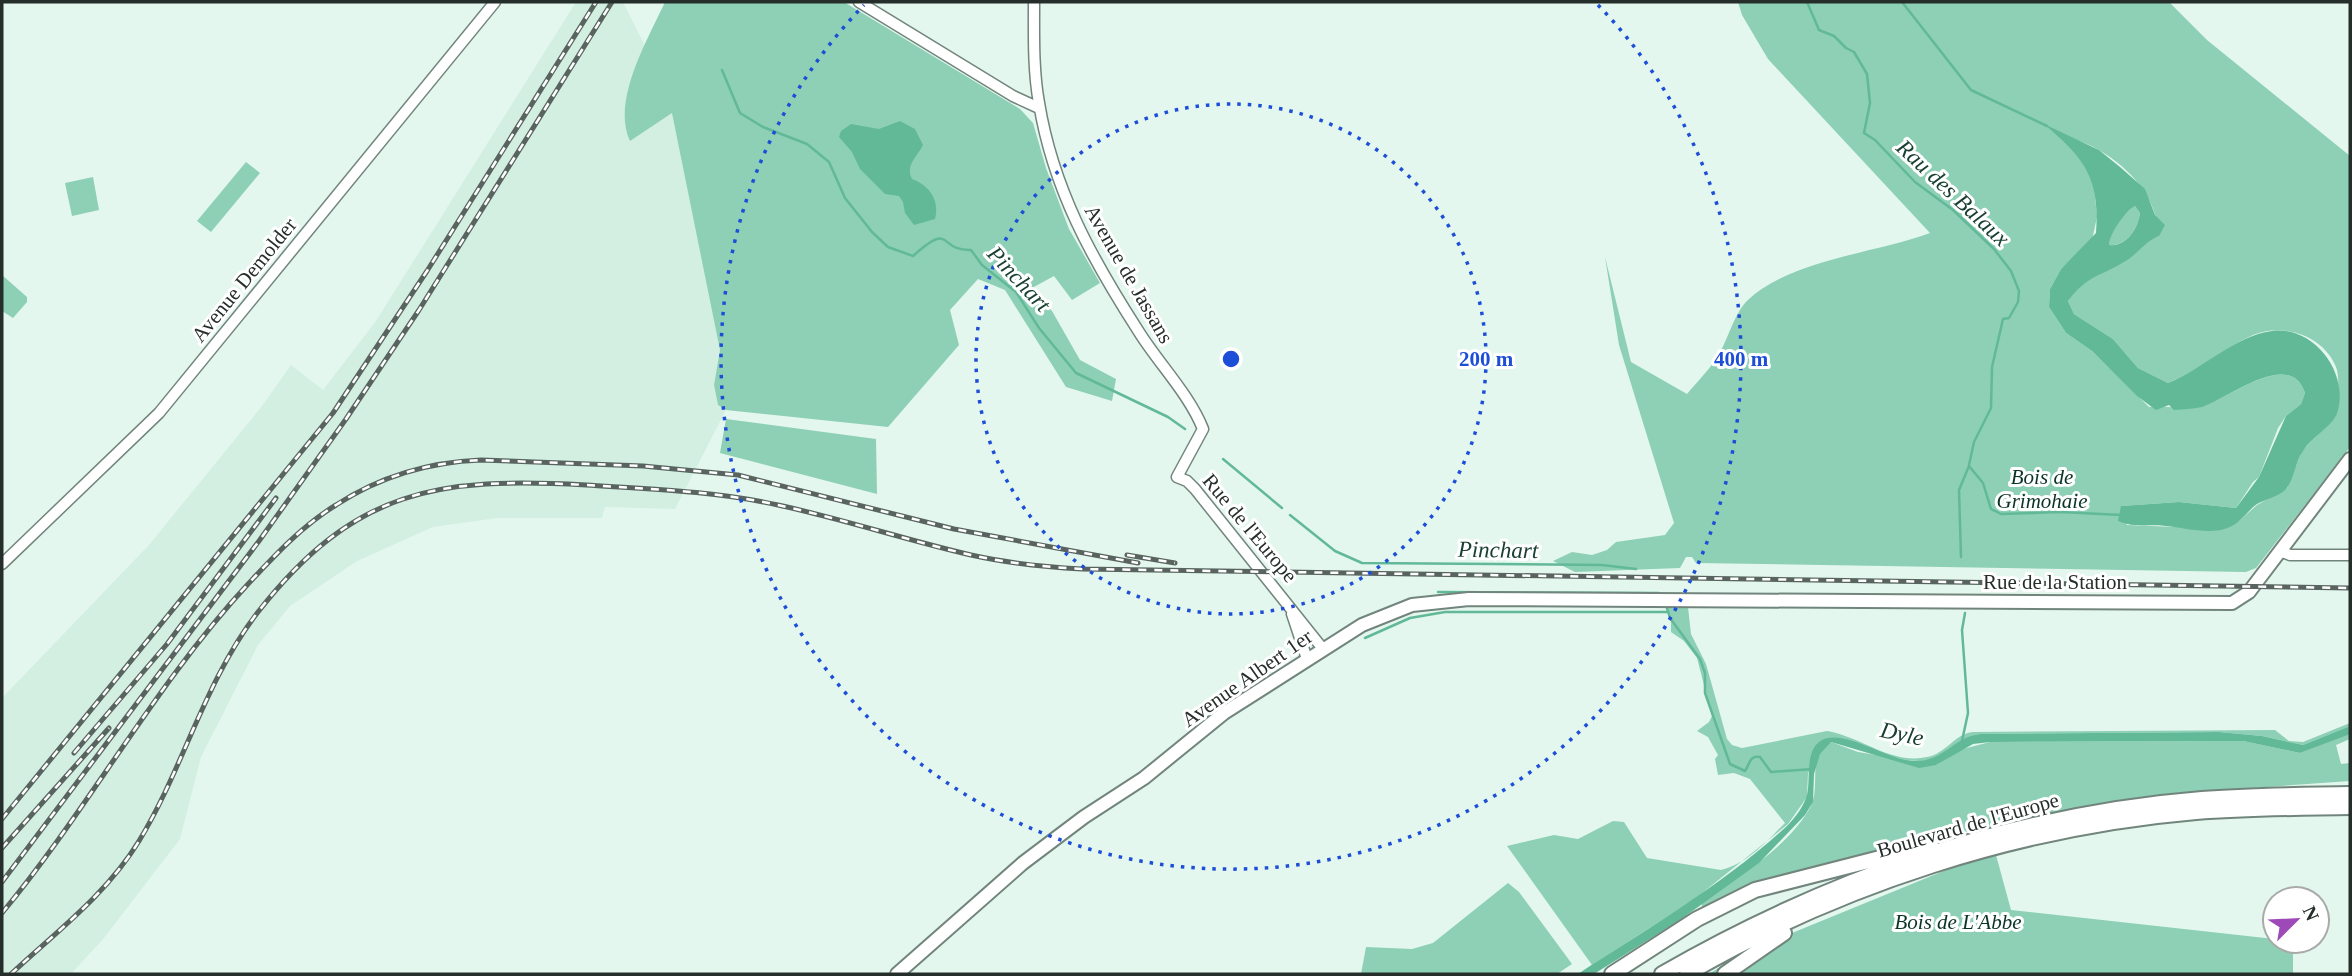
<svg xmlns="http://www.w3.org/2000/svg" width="2352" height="976" font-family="Georgia,serif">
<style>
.built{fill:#d2efe2}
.green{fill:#8dd0b5;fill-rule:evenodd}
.water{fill:#62b998;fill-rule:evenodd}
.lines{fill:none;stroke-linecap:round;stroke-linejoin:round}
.stream{stroke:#62b998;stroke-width:2.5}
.minor-casing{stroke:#72857d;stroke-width:13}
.major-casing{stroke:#72857d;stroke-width:16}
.highway-casing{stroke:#72857d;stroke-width:18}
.minor{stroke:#fff;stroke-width:10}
.major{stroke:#fff;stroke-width:12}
.highway{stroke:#fff;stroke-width:14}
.rail-casing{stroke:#596460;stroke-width:5}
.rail{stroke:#fff;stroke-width:2.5;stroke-dasharray:8;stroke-linecap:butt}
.ring{fill:none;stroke:#1d4ed8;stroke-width:3.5;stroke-dasharray:3.5 7}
.labels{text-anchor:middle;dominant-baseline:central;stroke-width:6;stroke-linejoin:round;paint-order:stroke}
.street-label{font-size:21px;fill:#262e2b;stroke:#fff}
.park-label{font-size:21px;font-style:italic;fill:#0b3426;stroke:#fff}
.water-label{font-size:23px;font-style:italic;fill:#194032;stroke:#fff}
.centre{fill:#1d4ed8;stroke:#fff;stroke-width:3.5}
.ring-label{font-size:21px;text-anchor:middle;font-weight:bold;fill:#1d4ed8;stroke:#fff;stroke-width:6;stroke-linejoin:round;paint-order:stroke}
</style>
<rect width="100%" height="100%" fill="#e3f7ee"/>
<path class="built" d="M576,2H623L672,100L720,350L714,385L718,405L726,410L675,509L605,507L602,518H497L433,527L357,561L290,606L258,645L201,757L180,839L104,938L71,974H2V698L149,545L262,406L291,365L323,390L376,321Z"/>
<path class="green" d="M665,2H844L1020,109L1033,123L1046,168L1069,229L1100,283L1072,300L1054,276L1032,288L1052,311L1080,360L1116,379L1112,401L1066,387L1005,290L978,279L950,310L959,345L888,427L726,410L718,405L714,385L720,350L672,113L630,141C611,101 648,39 665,2Z
M1738,2H2169L2207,40L2350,156V447L2256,568L2246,572L1696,563L1692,557H1686L1680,568L1575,572L1553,561L1572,552L1592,555L1607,550L1616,542L1665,535L1674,523L1619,345L1605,257L1631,362L1687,394C1697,382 1709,370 1718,356C1728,340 1734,313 1748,300C1790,260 1876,253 1930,233L1768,59L1742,15ZM2049,127C2065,137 2084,141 2099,150C2131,169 2157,198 2159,236L2150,239L2123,262L2078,285L2068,301L2074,314L2113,339L2138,368L2168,383C2198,371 2223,348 2253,335C2283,322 2324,336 2336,367C2341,380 2336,402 2336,416L2302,451L2287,488L2257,505L2239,521L2175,527L2127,525L2121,506L2179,502L2236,508L2253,482L2259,477L2278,428L2286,416L2301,404L2305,393C2290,348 2230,398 2203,406C2188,411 2165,405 2149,407L2092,351L2066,333L2049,307L2050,289L2061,269L2092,240L2097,217L2094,185L2087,166L2077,152Z
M246,162L260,173L211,232L197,221Z
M93,177L99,210L72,216L65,183Z
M2135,206L2140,213C2138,229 2126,247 2108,245C2110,233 2124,212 2135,206Z
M2,275L27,297V302L13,318L2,311Z
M726,419L876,439L877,494L720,453Z
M1672,605L1688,607L1691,634L1706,664L1727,739L1732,745L1742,748L1827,731C1860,736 1891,765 1927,757C1946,754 1954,734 1973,732L2275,730L2289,741L2303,742L2350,723V726L2303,745L2262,736L2219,732L1980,734C1957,737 1944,760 1921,761C1886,762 1858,736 1825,739L1808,773L1807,797L1788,824L1696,898L1592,965L1507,846L1554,835L1578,839L1613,821L1624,822L1647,858L1721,870C1747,864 1766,842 1785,823L1750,779L1734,773L1718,775L1715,759L1718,755L1708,737L1697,731L1709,722L1712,716L1697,658L1684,641L1671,632V621L1665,607Z
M2350,733V739L2336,745L2341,764L2350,763V781L2181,793L2075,809L1961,833L1778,879L1703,910L1701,902C1739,876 1788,848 1811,806C1821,786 1806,754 1831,742L1858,752L1936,765L1959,750L1990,742L2243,741L2300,753Z
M1996,855L2011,910L2293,941V974H1709L1741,954L1946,870Z
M1508,883L1519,892L1572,964L1557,974H1361L1366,947L1412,949L1433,943Z"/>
<path class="water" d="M900,121L915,129L923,145C917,157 905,165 912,179C929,185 940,200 935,219L914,225L905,213L903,202L899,196L885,194L860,169L852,152L839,137L841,131L851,124L879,129Z
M2044,124L2099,150L2120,167L2145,189L2155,215L2165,225L2159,236C2145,241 2138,254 2124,262C2097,278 2088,275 2068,301L2074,314L2113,339L2138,368L2168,383C2203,369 2234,336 2272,331C2314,325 2352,375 2336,416C2328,429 2311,438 2303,451C2295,462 2294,481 2285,490C2277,497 2266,499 2257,504C2250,509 2245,516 2238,522C2219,538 2188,528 2166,526C2149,524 2133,528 2118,521L2121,506L2179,502L2236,508L2259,477L2286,416L2301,404L2305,393C2290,348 2229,398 2202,407C2193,409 2183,409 2174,410L2169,405L2156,410L2137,396L2092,351L2066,333L2049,307L2050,289L2061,269L2096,233C2100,178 2085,159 2044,124ZM2135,206L2140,213C2138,229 2126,247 2109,245C2109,235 2125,211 2135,206Z
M2350,726V734L2300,753L2243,741L1990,742L1973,744L1936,765L1919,768L1831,742L1820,754L1814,774L1813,802L1805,815L1759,863L1680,920L1594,974H1578C1649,928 1724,884 1787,826C1795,818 1804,806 1807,795C1811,779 1804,750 1822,740C1845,729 1885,759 1913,761C1943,763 1953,737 1980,734L2219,732L2262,736L2303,745Z"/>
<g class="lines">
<path class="stream" d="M1807,2L1819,30L1834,36L1846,48L1854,52L1867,74L1870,103L1864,133L1875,140L1915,182L1953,210L1994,249L2011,271L2019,291L2018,302L2009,318L2003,319L1992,367L1991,408L1974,442L1969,465
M1902,2L1971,90L2047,126
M722,70L740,113L763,127L807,144L829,162L845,198L872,232L888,247L913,256C953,220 937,251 971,250L982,265L1016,292L1039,328L1076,373L1168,417L1185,429
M1223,459L1282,508
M1290,515L1335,551L1362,563L1602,565L1636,569
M1961,557L1959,490L1969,466L1983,483L1991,509L2001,514L2060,512L2121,515
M1438,592L1659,593
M1667,608L1670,618L1700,659L1705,673V693L1730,764L1745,771C1750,764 1749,755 1760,757L1771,772L1813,769
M1365,638L1410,618L1445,612H1667
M1962,741L1968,713L1962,630L1965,613"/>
<defs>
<path id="minor" d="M859,2L1013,96L1039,108
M1034,2C1034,35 1033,70 1039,103C1053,189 1092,259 1139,332C1159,364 1189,394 1203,429L1177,477L1187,481L1195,489L1323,649
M2280,551L2290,555H2350
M2,564L159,413L495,2
M1292,614L1307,659"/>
<path id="major" d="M897,974L1023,863L1084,817L1144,778L1224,713L1362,625L1412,605L1469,599L2232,603L2249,592L2350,459"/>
<path id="highway" d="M1612,974L1697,919L1755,890L1931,845
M1662,974C1827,879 2011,814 2202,799C2251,795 2301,795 2350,794
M1687,974C1840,885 2019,827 2196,812C2247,808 2299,808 2350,807
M1725,974L1784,933"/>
</defs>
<use href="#minor" class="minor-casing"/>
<use href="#major" class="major-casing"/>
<use href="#highway" class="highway-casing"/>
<use href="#minor" class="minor"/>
<use href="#major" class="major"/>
<use href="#highway" class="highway"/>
<defs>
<path id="rail" d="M1127,555L1175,563
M74,753L167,644L276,498
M2,819L333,413L427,271L596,2
M2,848L109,728
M2,882L259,541L346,419L419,310L612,2
M2,913C90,807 155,684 249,583C276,554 302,526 336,505C379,477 429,462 481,460L643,466L738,475L954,529L1138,563
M11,974C56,932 106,895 139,841C184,767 204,682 258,612C355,488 439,477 586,485C650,489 715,491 778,505C843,519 906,540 971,555C1007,563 1045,567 1082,569L2350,588"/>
</defs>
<use href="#rail" class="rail-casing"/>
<use href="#rail" class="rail"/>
</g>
<g class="ring">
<circle cx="1231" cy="359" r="255"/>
<path d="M1598 5A510 510 0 1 1 864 5"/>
</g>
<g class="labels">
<g class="street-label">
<text transform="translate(1129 274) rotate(60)">Avenue de Jassans</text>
<text transform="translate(244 280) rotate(-51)">Avenue Demolder</text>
<text transform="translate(1250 528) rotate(50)">Rue de l'Europe</text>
<text x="2055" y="582">Rue de la Station</text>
<text transform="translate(1247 678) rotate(-35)">Avenue Albert 1er</text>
<text transform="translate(1968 825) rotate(-16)">Boulevard de l'Europe</text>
</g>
<g class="park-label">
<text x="2042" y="477">Bois de<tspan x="2042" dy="24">Grimohaie</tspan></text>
<text x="1958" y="922">Bois de L'Abbe</text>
</g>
<g class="water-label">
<text transform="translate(1953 193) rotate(43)">Rau des Balaux</text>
<text transform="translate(1019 279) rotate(47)">Pinchart</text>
<text transform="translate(1498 550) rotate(1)">Pinchart</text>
<text transform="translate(1902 734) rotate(12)">Dyle</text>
</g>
</g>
<circle cx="1231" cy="359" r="10" class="centre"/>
<g class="ring-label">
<text x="1486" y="366">200 m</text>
<text x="1741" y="366">400 m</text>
</g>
<rect width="2352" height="976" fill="none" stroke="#262e2b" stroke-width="7"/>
<g transform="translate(2296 920) rotate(66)"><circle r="33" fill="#ffffff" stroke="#a8abaa" stroke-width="2"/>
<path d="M0-5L12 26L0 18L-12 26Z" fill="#9d49b7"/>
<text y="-10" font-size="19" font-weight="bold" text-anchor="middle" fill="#262e2b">N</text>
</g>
</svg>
